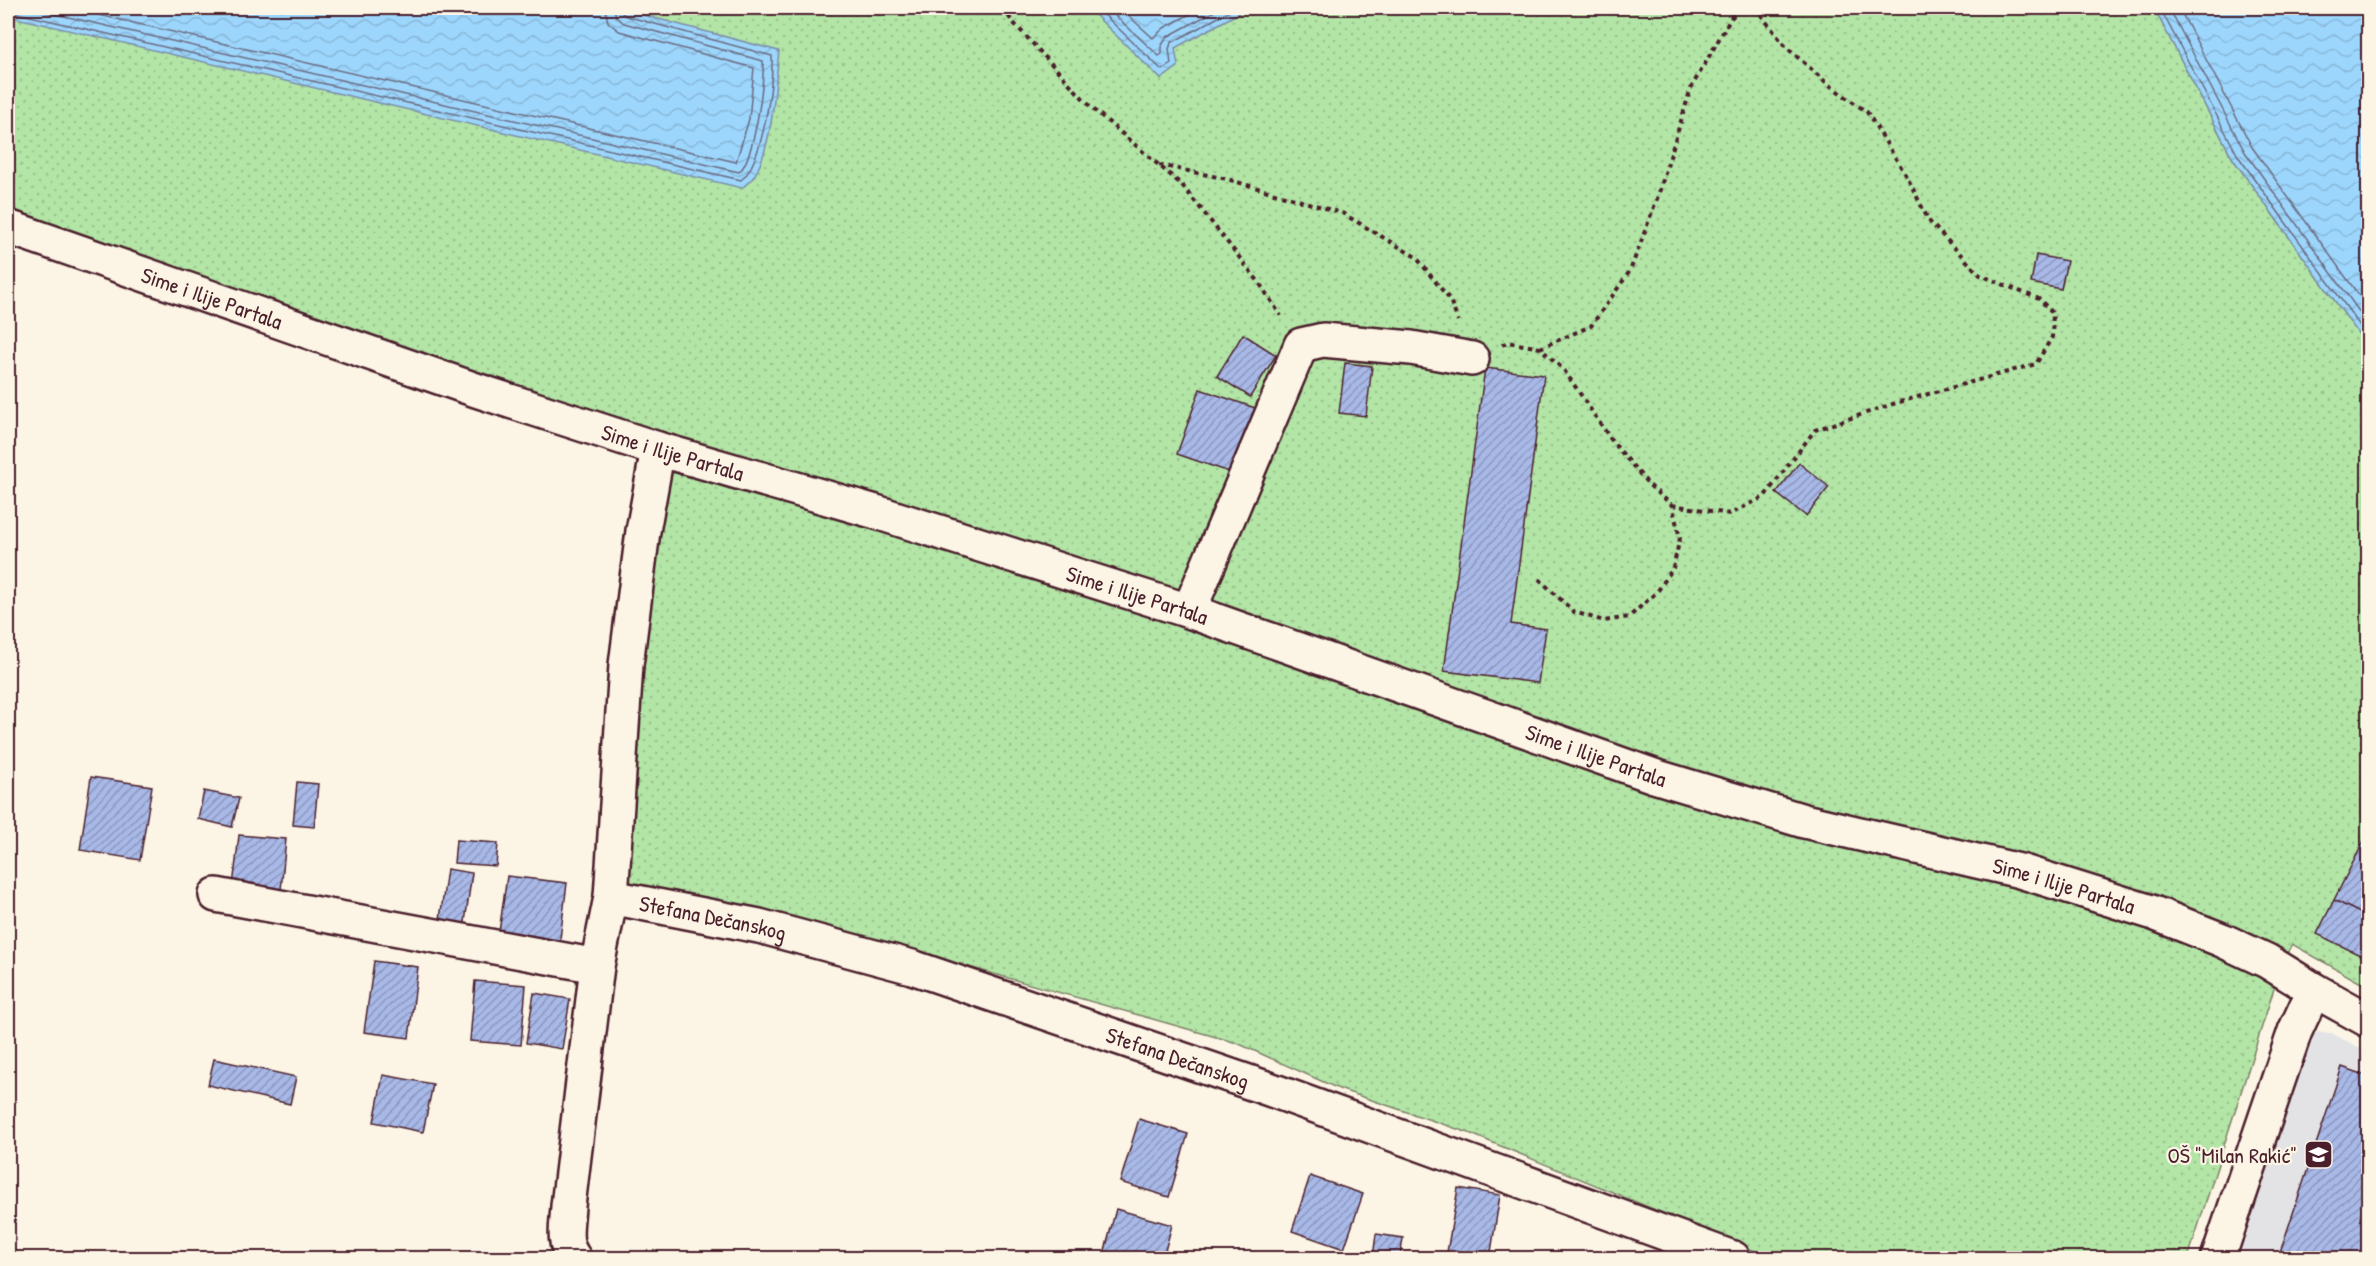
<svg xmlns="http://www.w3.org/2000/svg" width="2376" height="1266" font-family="'Patrick Hand',sans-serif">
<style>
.built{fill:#e3e3e6}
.grass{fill:url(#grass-dots);stroke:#7e8268;stroke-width:1.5}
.water{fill:url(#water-waves);stroke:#7b8da8;stroke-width:1.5}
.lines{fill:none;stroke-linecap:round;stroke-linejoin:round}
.shore{stroke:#6b687f;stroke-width:1.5}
.building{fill:url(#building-hatch);stroke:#4a1f2b;stroke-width:1.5}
.minor-casing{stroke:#4a1f2b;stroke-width:38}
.path{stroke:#4a1f2b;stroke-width:4;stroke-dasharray:4.5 4.5;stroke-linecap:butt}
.minor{stroke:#fcf5e5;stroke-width:33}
.labels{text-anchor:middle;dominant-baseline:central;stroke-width:4.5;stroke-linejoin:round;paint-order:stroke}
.street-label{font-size:22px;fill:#4a1f2b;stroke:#fcf5e5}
.poi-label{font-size:22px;fill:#4a1f2b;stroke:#fcf5e5;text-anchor:end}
</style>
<defs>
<pattern id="grass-dots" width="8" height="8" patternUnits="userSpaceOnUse" patternTransform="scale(1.5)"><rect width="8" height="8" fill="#b2e5a6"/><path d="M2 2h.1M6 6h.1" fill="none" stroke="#9bc48f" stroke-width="1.8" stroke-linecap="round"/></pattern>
<pattern id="water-waves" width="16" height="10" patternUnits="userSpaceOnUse" patternTransform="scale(1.5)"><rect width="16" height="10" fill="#9cd6fc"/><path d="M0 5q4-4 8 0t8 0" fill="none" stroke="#88b7d8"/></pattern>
<pattern id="building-hatch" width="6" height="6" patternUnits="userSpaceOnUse" patternTransform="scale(1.5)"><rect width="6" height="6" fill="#a8b9e8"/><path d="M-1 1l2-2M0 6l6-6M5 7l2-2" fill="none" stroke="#8b96bc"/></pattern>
</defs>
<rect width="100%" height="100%" fill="#fcf5e5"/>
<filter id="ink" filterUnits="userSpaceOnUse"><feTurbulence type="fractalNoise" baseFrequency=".0167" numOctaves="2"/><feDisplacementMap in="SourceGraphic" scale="12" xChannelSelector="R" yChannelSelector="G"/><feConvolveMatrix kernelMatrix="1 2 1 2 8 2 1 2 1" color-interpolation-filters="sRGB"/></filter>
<g filter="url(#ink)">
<path class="built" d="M2319,1032L2331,1033L2368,1052V1258H2233L2308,1037Z"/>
<path class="grass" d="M8,8H2154L2233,159L2368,347V987L2292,944L2280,970L2188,1258H1772L1469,1133L1339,1089L1237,1043L892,945L611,880L658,449L8,227Z"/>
<path class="water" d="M8,8H617L779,51C775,87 773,143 755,175C752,180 746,184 742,188L8,16Z
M1088,8H1248L1175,48L1178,67L1161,79Z
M2154,8H2368V347L2233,159Z"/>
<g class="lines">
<path class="shore" d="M29,8L739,172C754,160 765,81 763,61L624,23L616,17L614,8
M69,8L736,162L749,119L754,68L619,31L608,22L605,8
M1097,8L1162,70L1171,64L1169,49L1171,43L1235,8
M1107,8L1159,56L1162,54V45L1167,37L1220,8
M1120,8L1153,38L1164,28L1201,8
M2160,8L2238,156L2368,337
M2169,8L2245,152L2368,324
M2179,8L2252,147L2368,308
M8,11L741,180C763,163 773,84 772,56L626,16L622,13L621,8"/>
</g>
<path class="building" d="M2036,255L2067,261L2061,289L2031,283Z
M1243,334L1276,355L1250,397L1217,376Z
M1345,363L1372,366L1366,416L1339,413Z
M1485,368L1544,375L1511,624L1546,629L1538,683L1444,671Z
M1200,389L1261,410L1238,475L1177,454Z
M1799,463L1829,487L1806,516L1776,493Z
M91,777L152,786L140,860L80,850Z
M297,782L318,784L314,827L293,825Z
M204,791L239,798L232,827L198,819Z
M2368,833V917L2334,900Z
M239,835L286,839L281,890L233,886Z
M456,840L498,843L496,866L454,863Z
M447,869L472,873L464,929L439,926Z
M507,876L567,883L559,947L498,939Z
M2334,900L2368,917V959L2317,934Z
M374,961L418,967L409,1038L364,1032Z
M475,981L526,985L521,1045L470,1041Z
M534,993L570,999L562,1049L526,1043Z
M214,1059L296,1077L290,1104L208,1085Z
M2342,1067L2368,1076V1258H2278Z
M383,1075L433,1084L423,1132L374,1122Z
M1139,1119L1188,1134L1169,1197L1120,1182Z
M1310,1176L1363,1194L1344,1249L1292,1231Z
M1458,1188L1500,1195L1490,1258H1446Z
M1116,1209L1172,1225L1163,1258H1103Z
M1376,1234L1403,1238L1400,1258H1373Z"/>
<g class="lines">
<defs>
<g id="minor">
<path id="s1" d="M8,227L476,390L658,449L876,512L1189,611L1654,776L1804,821L2020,871L2151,912L2222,940L2267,961L2314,990L2368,1020"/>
<path d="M1189,611L1301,345L1323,340L1411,348L1472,359"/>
<path d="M216,895L597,966"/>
<path id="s2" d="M611,897L759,926L912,967L1269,1089L1733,1258"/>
<path d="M574,1258C562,1243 567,1225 568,1206L597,966L611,897L626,665L643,531L658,449"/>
<path d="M2218,1258L2295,1031L2314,990"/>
</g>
</defs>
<use href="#minor" class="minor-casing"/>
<path class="path" d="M1004,8L1011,20L1092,108L1182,185L1258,281L1281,316
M1159,165L1227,179L1342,213L1416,257L1450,300L1458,321
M1502,345L1507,342L1540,348L1564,370L1612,441L1649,485L1672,505L1680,538L1673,568L1657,592L1629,617L1604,621L1574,612L1539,579
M1540,348L1591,326L1630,271L1658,196L1691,88L1731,18L1741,8
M1672,505L1730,514L1764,497L1815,430L1896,403L2036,364L2052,337L2053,313L2039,299L1980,275L1929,221L1906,175L1867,112L1828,84L1785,46L1761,15L1759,8"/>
<use href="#minor" class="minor"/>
</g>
</g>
<defs>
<symbol id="school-square" viewBox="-11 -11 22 22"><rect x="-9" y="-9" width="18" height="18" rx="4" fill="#4a1f2b" stroke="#fcf5e5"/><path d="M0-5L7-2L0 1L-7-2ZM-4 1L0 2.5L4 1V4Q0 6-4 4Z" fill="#fff"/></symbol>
</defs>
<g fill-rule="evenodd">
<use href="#school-square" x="2302" y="1138" width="33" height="33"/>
</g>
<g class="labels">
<g class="street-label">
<text stroke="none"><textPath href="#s1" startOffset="216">Sime i Ilije Partala</textPath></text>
<text stroke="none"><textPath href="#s1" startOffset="702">Sime i Ilije Partala</textPath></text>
<text stroke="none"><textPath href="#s1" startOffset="1188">Sime i Ilije Partala</textPath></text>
<text stroke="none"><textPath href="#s1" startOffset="1674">Sime i Ilije Partala</textPath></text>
<text stroke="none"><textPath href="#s1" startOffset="2160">Sime i Ilije Partala</textPath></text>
<text stroke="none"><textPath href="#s2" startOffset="104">Stefana Dečanskog</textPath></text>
<text stroke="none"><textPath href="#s2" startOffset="590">Stefana Dečanskog</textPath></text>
</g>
<g class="poi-label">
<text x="2297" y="1155">OŠ "Milan Rakić"</text>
</g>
</g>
<rect width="2376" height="1266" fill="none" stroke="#fcf5e5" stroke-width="30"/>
<rect x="15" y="15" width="2346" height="1236" fill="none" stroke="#4a1f2b" stroke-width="2" filter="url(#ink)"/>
</svg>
